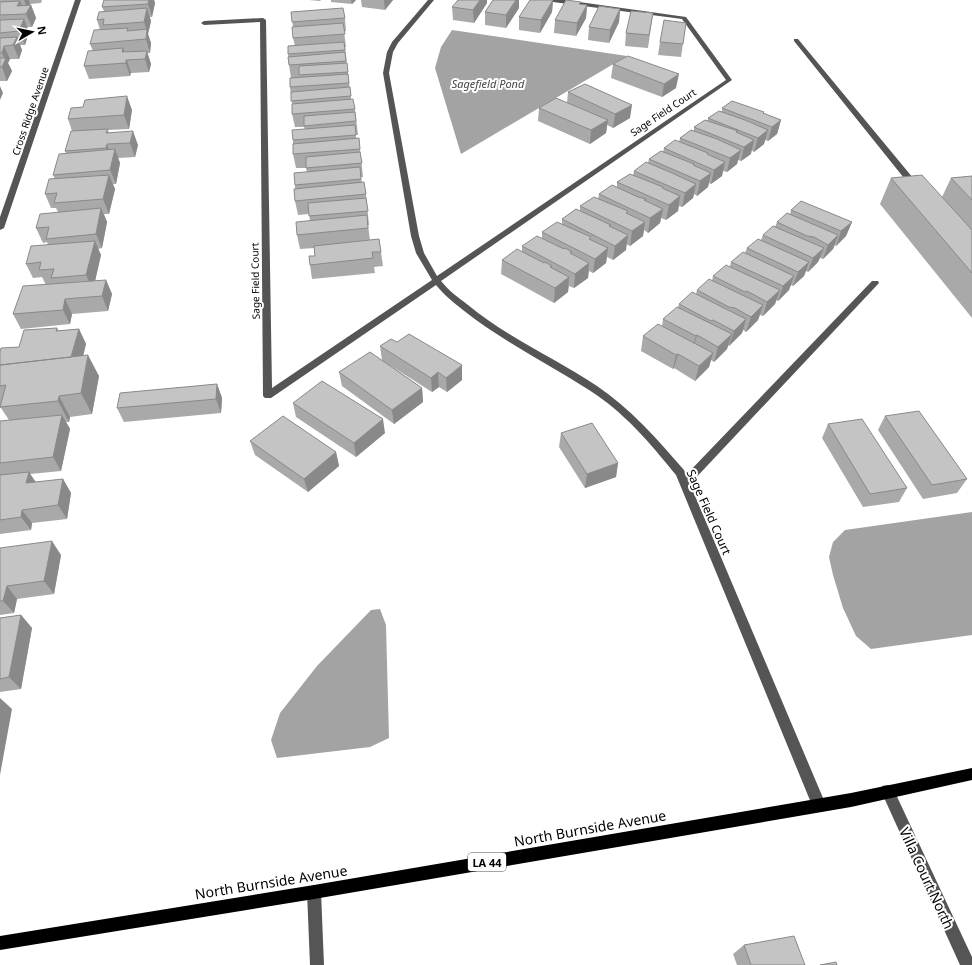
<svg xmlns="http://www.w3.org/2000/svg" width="972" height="965" font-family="'Noto Sans',sans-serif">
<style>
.water{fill:#a3a3a3}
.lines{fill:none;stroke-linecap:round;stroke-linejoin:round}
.minor{fill:#555;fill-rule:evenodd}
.major{fill:#000;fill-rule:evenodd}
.wall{fill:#a9a9a9}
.shaded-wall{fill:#898989}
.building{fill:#c4c4c4;stroke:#898989}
.labels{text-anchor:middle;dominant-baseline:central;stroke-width:4;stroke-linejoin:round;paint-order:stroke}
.far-street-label{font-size:10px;fill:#000;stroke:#fff}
.far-water-label{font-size:11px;font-style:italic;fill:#444;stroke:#fff}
.shield{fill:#fff;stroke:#4c4c4c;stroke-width:1}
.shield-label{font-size:11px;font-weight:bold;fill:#000}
.street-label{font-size:12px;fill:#000;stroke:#fff}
.near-street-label{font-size:14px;fill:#000;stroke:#fff}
</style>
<rect width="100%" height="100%" fill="#fff"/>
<path class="water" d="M452,30L627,56L461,154L435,68L441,47Z
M972,512V635L871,649L856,636L843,608L833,575L829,557L833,542L845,530Z
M380,609L386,625L389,738L370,747L277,758L271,740L280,713L317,666L371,610Z"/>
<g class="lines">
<path class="minor" d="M75,0H81L4,228L0,230V217Z
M428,0H434L398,43L393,52L389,73L419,236L424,253L437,276L726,80L682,19L553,2L550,0H565L686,17L732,80L441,281C449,291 459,298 468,305C508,338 555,358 597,386C631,409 657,439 684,470L686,475L872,281H878L879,283L690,484L826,805L824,810L819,812L814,810L676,475C650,443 624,412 589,390C547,363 502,341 463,310C453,302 444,295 436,285L271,398H265L263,396L260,22L204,25L201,23L204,21L263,18L266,20L272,388L432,280L416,253L411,236L383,73L387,52L392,42Z
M794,39H798L918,184V188H912L794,41Z
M887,785L892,786L972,957V965H960L881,791L882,786Z
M314,885L319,887L321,892L324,965H310L307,892L309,887Z"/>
<path class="major" d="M972,768V780L851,807L314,899L0,950V936L314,885L851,793Z"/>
</g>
<path class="wall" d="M0,0H42L41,3L30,4V5H31L36,18L32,27H27L29,32L25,45H20L22,50L19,59H10L8,63L12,71L7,81H0Z
M104,0H154L155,3L152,17H149L151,21L148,34L151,43L150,53H147L151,64L149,72L131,73L130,76L89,79L84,66L93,51L90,44L100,30L97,20L104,11L102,7Z
M309,0H321L320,1Z
M331,0H356L352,4L331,2Z
M361,0H393L385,10L362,7Z
M493,0H519V8L506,28L485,25V12Z
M553,0L552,12L540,33L519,30V17Z
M487,3L474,23L453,20L452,7Z
M580,4L587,5L586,18L576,36L554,33L555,20Z
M620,9L619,22L609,43L588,40L589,27Z
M291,12L345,18L346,31H344L346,47H345L351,99L355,109L358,135H356V139L359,138L363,177H361L362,183L366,194L369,225H368L370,240L379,239L383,266L374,267L375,273L312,279L310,265L315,256L314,248L300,249L297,235L310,220L309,214L298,215L295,201V185L307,172L306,168H296L293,154V140L305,129L304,127H295L292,114V104L290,87L291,78L289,65L288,54L295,46L293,38V27Z
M653,13L648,48L625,46L626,33Z
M686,23L681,57L658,55L660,42Z
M613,64L676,88L662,97L611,78Z
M568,92L630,118L613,128L607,125L606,133L590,144L538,121L539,108L567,103Z
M722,108L764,112V114L781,120L777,134L768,141L765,140L764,144L754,152L751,150V154L741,161L738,160L737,164L727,172L723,171L722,176L711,184L709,183L708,187L697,196L694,194L693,198L682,207L679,206L678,211L666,220L661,218L660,223L648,233L644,230L643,236L630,246L626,244V250L613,260L607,257L606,263L593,273L589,271L588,278L574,288L569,286L568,292L554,303L501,274L502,260L522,251V246L542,238V232L562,224V219L580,211V206L598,199L599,194L617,187V182L633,175L634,171L648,163L649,159L663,152L664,148L679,142L680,138L694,130V127L708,120V118L722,111Z
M132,110L129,129L108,130L109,133L138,145L135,157L118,158L120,163L116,184H113L115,189L109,214H104L107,222L102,248L98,249L101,255L95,281L106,280L112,294L108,311L72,314L70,324L21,329L13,314L46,285L42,277L33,278L26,264L48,245L47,242L43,243L36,228L58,212L56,208H51L45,194L55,179L53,175L66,153L65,151L72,131L68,119Z
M972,176V318L880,204L891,178L942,197L951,178Z
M791,210L852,222L846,236L836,246L835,245L833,249L823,259L820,258L818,262L808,272L806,271L804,276L793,286L791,285L789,290L778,301L776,300L775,304L763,316L760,315L758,320L746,332L743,330L742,333L729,346L728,345L727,349L714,362L711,360L709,367L695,381L674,368L673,369L641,351L643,336L662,326L663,319L678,307L679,304L696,294L697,290L712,281L713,276L730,266L731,262L745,253L747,248L761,240L763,235L775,227L777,222L790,214Z
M57,328L59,331L79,329L86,344L83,356L99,376L92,414L70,417L69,422H66L70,429L61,471L30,474L36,482L63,479L71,493L67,519L32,523L31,530L0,534V421L9,420L1,408H0V351L19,347Z
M380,346L462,380L447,392L439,387L432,392L388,364L422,388L423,402L394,424L342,386L339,372L382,360Z
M217,384L222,398L221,413L124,422L117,408Z
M293,403L385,433L356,457L296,417Z
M885,416L967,479L957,493L923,499L878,430Z
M828,424L907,488L899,502L863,507L822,438Z
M561,433L618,463L616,477L585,488L559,447Z
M250,441L336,452L339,466L308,492L255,455Z
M0,548L61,555L54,594L17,599L14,613L0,615Z
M21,615L32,628L21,689L0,692V618Z
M744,945L805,965H737L733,954Z"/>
<path class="shaded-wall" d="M24,0H29L30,4L28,10L31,5L36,18L32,27L26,14L28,11Z
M149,0H154L155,3L152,17L148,4Z
M351,0H356L352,4Z
M384,0H393L385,10Z
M480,0H487V3L474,23L473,10Z
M516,0H519V8L506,28V15Z
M553,0L552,12L540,33L541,20Z
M20,1L25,14L17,6Z
M587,5L586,18L576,36L577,23Z
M147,8L151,21L148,34L151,43L150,53L146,39L147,31L144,22Z
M620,9L619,22L609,43L610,30Z
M24,19L29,32L25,45L19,31Z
M17,37L22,50L19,59L13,45Z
M4,46L10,59L8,63L12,71L7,81L2,67L5,60L2,53Z
M123,48L131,73L130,76L122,52Z
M147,51L151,64L149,72L145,59Z
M679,74L676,88L662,97L664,84Z
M0,86L3,93L0,100Z
M127,96L132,110L129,129L124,115Z
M632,105L630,118L613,128L615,114Z
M608,120L606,133L590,144L591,130Z
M781,120L777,134L768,141L772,127Z
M768,130L764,144L754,152L758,138Z
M133,131L138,145L135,157L130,143Z
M754,140L751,154L741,161L744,147Z
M107,144L112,158L111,162L106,148Z
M115,149L120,163L116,184L110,170Z
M741,150L737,164L727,172L730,158Z
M725,162L722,176L711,184L714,170Z
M711,173L708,187L697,196L700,181Z
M109,175L115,189L109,214L103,199Z
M696,184L693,198L682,207L685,193Z
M680,196L678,211L666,220L669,205Z
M101,208L107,222L102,248L96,234Z
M663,209L660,223L648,233L650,218Z
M645,222L643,236L630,246L632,231Z
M852,222L846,236L836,246L841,231Z
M628,235L626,250L613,260L615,246Z
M838,235L833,249L823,259L828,245Z
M95,241L101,255L93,290L86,275Z
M608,248L606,263L593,273L595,259Z
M824,248L818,262L808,272L813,258Z
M809,262L804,276L793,286L798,272Z
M589,263L588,278L574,288L575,274Z
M794,276L789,290L778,301L783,286Z
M569,277L568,292L554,303L555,288Z
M106,280L112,294L108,311L102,296Z
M780,290L775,304L763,316L767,302Z
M65,299L72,314L70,324L63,310Z
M763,305L758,320L746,332L751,317Z
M746,319L742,333L729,346L734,331Z
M79,329L86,344L78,376L70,362Z
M732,334L727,349L714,362L718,347Z
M697,335L693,350L692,351L696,336Z
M713,353L709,367L695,381L699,366Z
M678,354L674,368L673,369L676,355Z
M88,355L99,376L92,414L81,393Z
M462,365V380L447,392L446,378Z
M438,372L439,387L432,392L431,378Z
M217,384L222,398L221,413L216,399Z
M422,388L423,402L394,424L392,410Z
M59,396L70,417L69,422L58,401Z
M62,415L70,429L61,471L53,457Z
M383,419L385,433L356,457L354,443Z
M336,452L339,466L308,492L304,479Z
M618,463L616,477L585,488L587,474Z
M29,472L38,486L26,483Z
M63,479L71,493L67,519L58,505Z
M22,510L32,523L31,530L21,517Z
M52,541L61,555L54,594L44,581Z
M7,586L17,599L14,613L3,601Z
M21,615L32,628L21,689L9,677Z
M0,698L12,709L0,775Z"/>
<path class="building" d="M104,0H149L148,4L102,7Z
M458,0H480L473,10L452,7Z
M493,0H516L506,15L485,12Z
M530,0H553L541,20L519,17Z
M566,0L581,2L579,4L587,5L577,23L555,20Z
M20,1L17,6L31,5L26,14L0,15V2Z
M599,6L620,9L610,30L589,27Z
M147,8L144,22L103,25L104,19L97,20L99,12Z
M343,8L345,18L292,22L291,12Z
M631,11L653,13L649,35L626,33Z
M24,19L19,31L0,33V20Z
M664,20L686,23L683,44L660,42Z
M343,23L345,34L293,38L292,27Z
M128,28L127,31L147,29L146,39L90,44L94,30Z
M17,37L13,45L4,46L2,53H0V38Z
M344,42L345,50L288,54V46Z
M123,48L122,52L147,51L145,59L126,60V63L84,66L88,51Z
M345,52L346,61L289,65L288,57Z
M628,56L679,74L664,84L613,64Z
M0,58H6L2,67H0Z
M347,63L348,72L299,75V66Z
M348,74L349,83L290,87V78Z
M585,84L632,105L615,114L568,92Z
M350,87L351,96L291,101V92Z
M127,96L124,115L68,119L71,108L83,107L85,100Z
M556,98L608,120L591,130L539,108Z
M353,99L355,109L292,114V104Z
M732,101L764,112L763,113L781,120L772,127L722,108Z
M719,111L745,120L768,130L758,138L708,118Z
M355,112L356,121L304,126V116Z
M705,120L738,131L736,132L754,140L744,147L694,127Z
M355,125L356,135L293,140L292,130Z
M108,129L106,133L133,131L130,143L107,144L106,148L65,151L71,131Z
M691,130L717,139L741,150L730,158L680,138Z
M359,138L360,149L293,154V144Z
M675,140L708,153L707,154L725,162L714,170L664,148Z
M115,149L110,170L53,175L59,154Z
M661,151L694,164L693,165L711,173L700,181L649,159Z
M360,152L362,163L306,168V157Z
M646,162L672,173L696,184L685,193L634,171Z
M360,167L361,179L295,185L294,173Z
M630,174L663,187L662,188L680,196L669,205L617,182Z
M109,175L103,199L54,203L57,193L45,194L49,179Z
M922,175L972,230V273L891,178Z
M972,176V200L951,178Z
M364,182L366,194L295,201L294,189Z
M612,185L638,197L646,199L644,200L663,209L650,218L599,194Z
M594,197L628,211L626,213L645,222L632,231L580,206Z
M366,198L368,211L309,216L308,203Z
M801,201L852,222L841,231L791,210Z
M101,208L96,234L46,239L49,227L36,228L40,214Z
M576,209L611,225L609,226L628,235L615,246L562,219Z
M787,213L838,235L828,245L814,237L807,236L777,222Z
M367,215L368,228L297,235L296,222Z
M557,222L591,237L589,239L608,248L595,259L542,232Z
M773,226L824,248L813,258L763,235Z
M537,236L564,249L565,248L572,252L570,253L589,263L575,274L522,246Z
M379,239L381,252H372L373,258L310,265L309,256H315L314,246Z
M758,239L809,262L798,272L747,248Z
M95,241L86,275L51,278L54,269L39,270L41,262L26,264L31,246Z
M517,249L544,263L545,262L552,266L550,267L569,277L555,288L502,260Z
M743,252L794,276L783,286L731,262Z
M726,265L780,290L767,302L747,291L745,292L713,276Z
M709,279L763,305L751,317L735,308L729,307L697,290Z
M106,280L102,296L65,299L63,310L13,314L23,286Z
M692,292L746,319L734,331L713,320L711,321L679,304Z
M677,307L732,334L718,347L697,335L696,336L663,319Z
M658,324L713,353L699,366L678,354L676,355L643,336Z
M57,328L56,331L79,329L71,357L0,365V351L1,348L19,347L24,330Z
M409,334L462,365L446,378L438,372L431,378L380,346L391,339L397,342Z
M370,352L422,388L392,410L339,372Z
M88,355L81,393L59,396L58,401L0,407L6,385L0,386V365Z
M322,381L383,419L354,443L293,403Z
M217,384L216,399L117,408L120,393Z
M919,411L967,479L932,485L885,416Z
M62,415L53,457L0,463V421Z
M283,416L336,452L304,479L250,441Z
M862,419L907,488L870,494L828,424Z
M592,423L618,463L587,474L561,433Z
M29,472L26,483L63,479L58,505L22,510L21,517L0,520V475Z
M52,541L44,581L7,586L3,601H0V548Z
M21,615L9,677L0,679V618Z
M794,936L805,965H751L744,945Z
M836,962L837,965H820Z"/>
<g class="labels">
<g class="far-street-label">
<text transform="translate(30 111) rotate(-71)">Cross Ridge Avenue</text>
<text transform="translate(663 112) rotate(-34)">Sage Field Court</text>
<text transform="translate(255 281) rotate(-91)">Sage Field Court</text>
</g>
<g class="far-water-label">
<text x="488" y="83">Sagefield Pond</text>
</g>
<rect class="shield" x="468" y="853" width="38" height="18" rx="3"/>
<g class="shield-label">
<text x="487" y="862">LA 44</text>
</g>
<g class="street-label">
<text transform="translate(709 512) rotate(66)">Sage Field Court</text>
</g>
<g class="near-street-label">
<text transform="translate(590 828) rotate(-10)">North Burnside Avenue</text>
<text transform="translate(927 878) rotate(65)">Villa Court North</text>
<text transform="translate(271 882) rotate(-9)">North Burnside Avenue</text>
</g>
</g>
<g transform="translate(32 32) rotate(81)" stroke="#ffffff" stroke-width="3" paint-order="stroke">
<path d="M0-3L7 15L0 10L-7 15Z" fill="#000000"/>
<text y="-6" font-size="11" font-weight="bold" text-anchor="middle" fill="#000000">N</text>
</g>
</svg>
